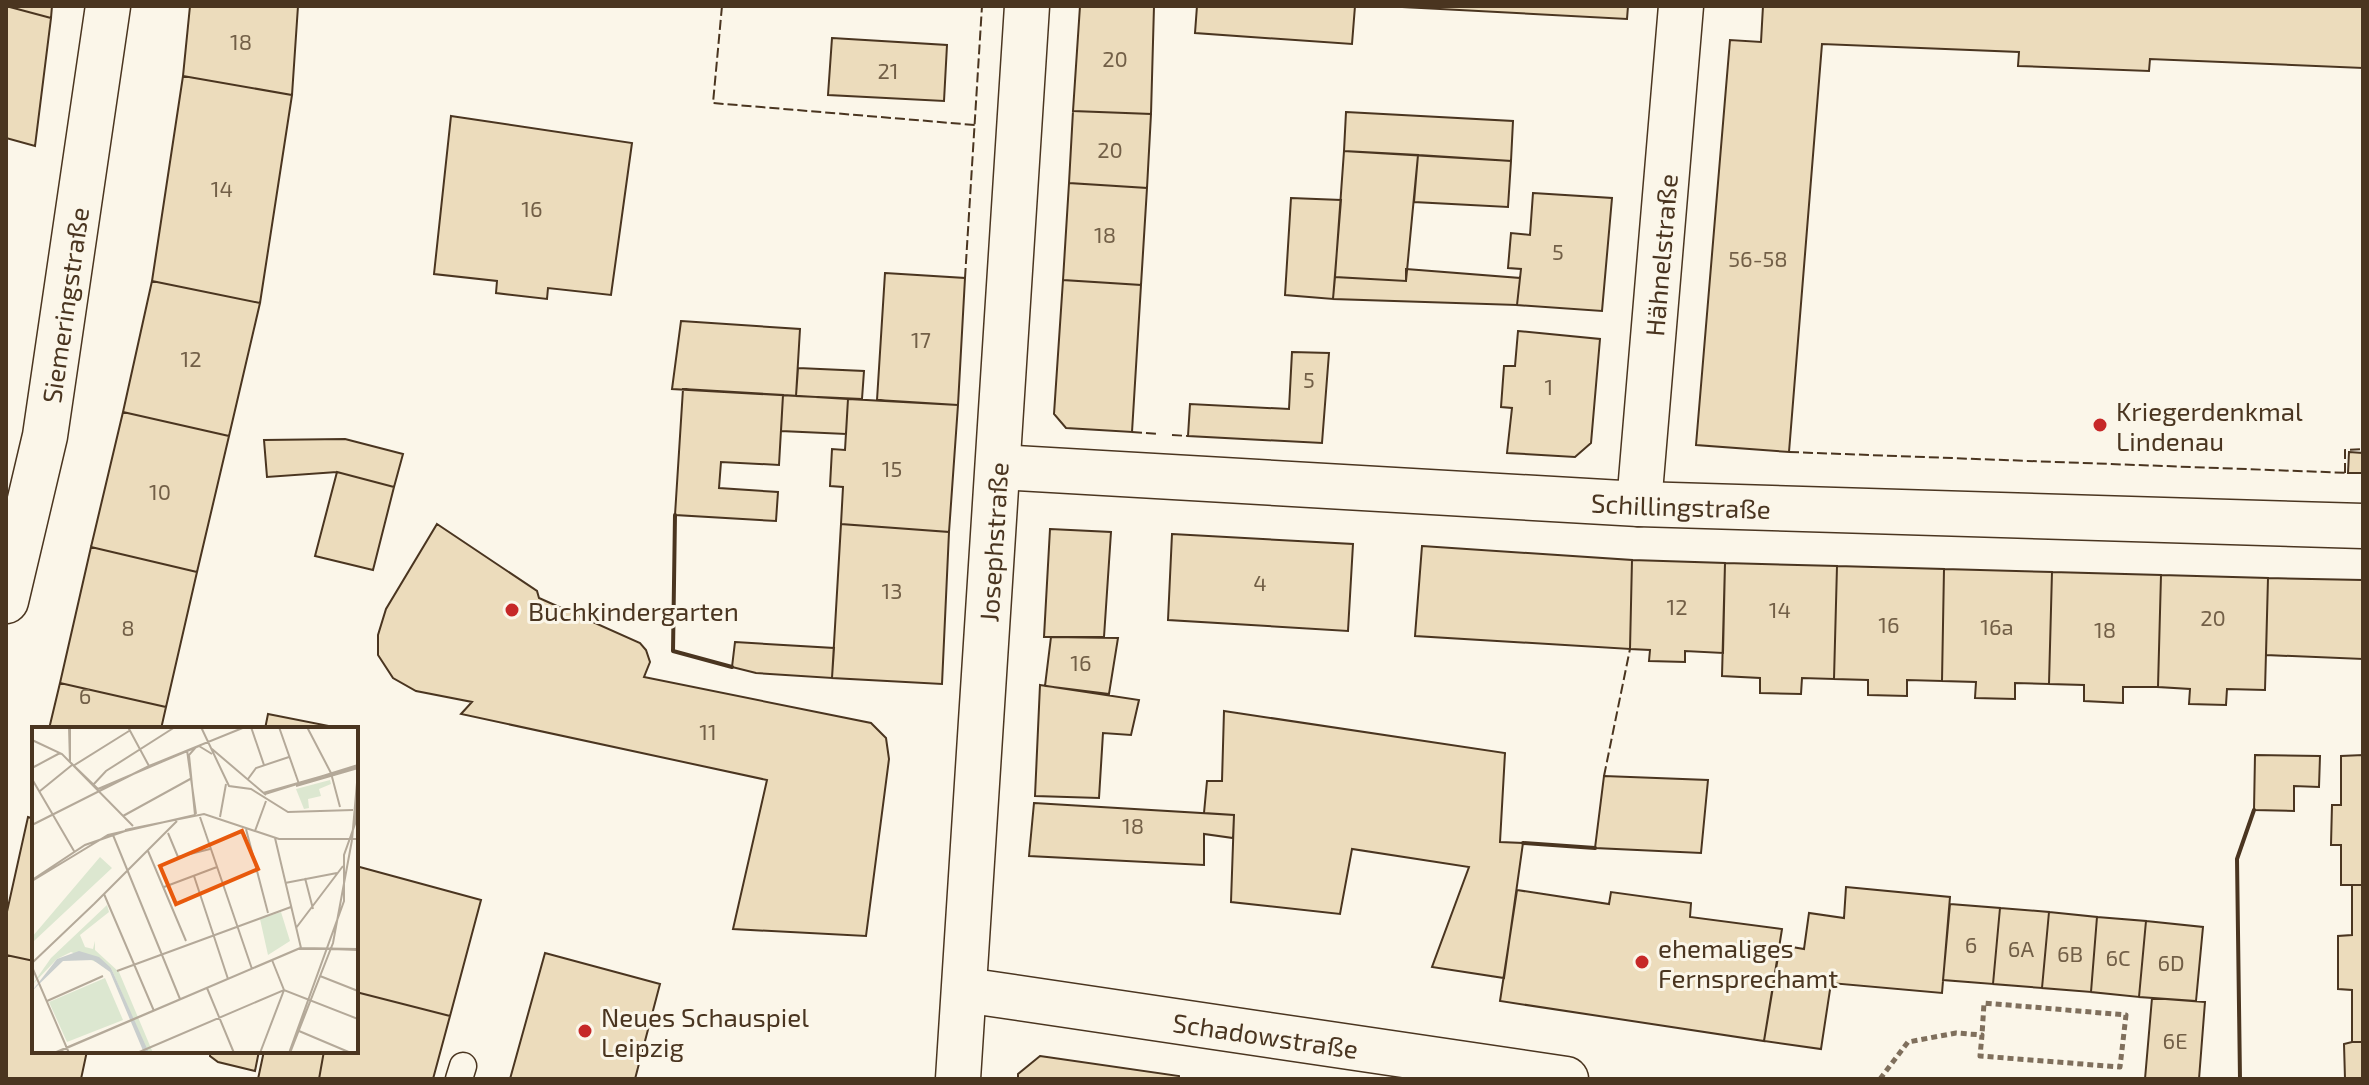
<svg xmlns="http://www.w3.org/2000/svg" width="2369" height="1085" font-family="'Exo 2',sans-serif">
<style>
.building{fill:#ecdcbc;stroke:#4a3520;stroke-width:2}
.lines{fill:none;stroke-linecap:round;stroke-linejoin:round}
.service-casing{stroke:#4a3520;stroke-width:29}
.minor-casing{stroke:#4a3520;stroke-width:47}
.path{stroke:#7f6f5c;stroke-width:5;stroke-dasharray:6 4;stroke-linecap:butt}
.service{stroke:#fbf6e9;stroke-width:26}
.minor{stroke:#fbf6e9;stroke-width:44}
.fence{stroke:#4a3520;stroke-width:2;stroke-dasharray:10 4;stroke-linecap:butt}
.wall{stroke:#4a3520;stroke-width:4}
.poi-dot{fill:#c62828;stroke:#fbf6e9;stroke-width:3}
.labels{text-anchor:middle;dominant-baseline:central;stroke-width:6;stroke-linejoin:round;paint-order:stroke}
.number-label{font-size:22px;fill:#725f47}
.street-label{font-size:26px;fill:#4a3520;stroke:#fbf6e9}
.poi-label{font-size:26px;fill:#4a3520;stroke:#fbf6e9;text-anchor:start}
.inset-road{fill:none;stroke:#b4a999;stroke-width:2}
.view{fill:#e8590c;fill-opacity:0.15;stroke:#e8590c;stroke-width:4}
.inset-edge{fill:none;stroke:#4a3520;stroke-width:4}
</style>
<rect width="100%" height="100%" fill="#fbf6e9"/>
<path class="building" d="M6,6H52L51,18Z
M6,6L51,18L35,146L6,138Z
M190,6H298L292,95L183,76Z
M1080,6H1154L1151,114L1073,111Z
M1197,6H1355L1352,44L1195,33Z
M1383,6H1628L1627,19Z
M1763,6H2363V68L2150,59L2149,71L2018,66L2019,52L1822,44L1789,452L1696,445L1730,40L1761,42Z
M832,38L947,45L944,101L828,95Z
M183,76L292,95L260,303L152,281Z
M1073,111L1151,114L1147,188L1069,183Z
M1346,112L1513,121L1511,161L1344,151Z
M451,116L632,143L611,295L548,288L547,299L496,293L497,281L434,274Z
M1344,151L1418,155L1406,281L1335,277Z
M1418,155L1511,161L1508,207L1414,202Z
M1069,183L1147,188L1141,285L1063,280Z
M1533,193L1612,198L1602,311L1517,305L1521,269L1508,268L1511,233L1530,235Z
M1291,198L1341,200L1333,299L1285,295Z
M1406,269L1520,278L1517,305L1333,299L1335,277L1406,281Z
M885,273L965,278L958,405L877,400Z
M1063,280L1141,285L1132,432L1066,428L1054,414Z
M152,281L260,303L229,436L123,412Z
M681,321L800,329L796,396L672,389Z
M1518,331L1600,339L1591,443L1575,457L1507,453L1512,408L1501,407L1504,366H1515Z
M1292,352L1329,353L1322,443L1188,436L1190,404L1289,409Z
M798,368L864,371L862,399L796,396Z
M683,389L783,395L779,465L721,462L719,488L778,492L776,521L675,515Z
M783,395L848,399L846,434L781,431Z
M848,399L958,405L949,532L841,524L843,487L830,486L832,449L845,450Z
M123,412L229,436L197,572L91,547Z
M345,439L403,454L394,487L337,472L267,477L264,440Z
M2349,452L2363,453V473H2348Z
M337,472L394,487L373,570L315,556Z
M437,524L537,591L539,598L640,643L646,650L650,662L644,677L871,723L886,738L889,759L866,936L733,929L767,780L461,714L472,702L416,691L393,678L378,655V635L386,609Z
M841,524L949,532L942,684L832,678Z
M1050,529L1111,532L1104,637H1044Z
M1172,534L1353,544L1348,631L1168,620Z
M1422,546L1632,560L1630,649L1415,636Z
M91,547L197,572L166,707L60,683Z
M1632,560L1725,563L1723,653L1685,651V662L1649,661L1650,650L1630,649Z
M1725,563L1837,566L1834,679L1802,678L1801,694L1760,693V678L1722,676Z
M1837,566L1944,569L1942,681L1907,680V696L1868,695V680L1834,679Z
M1944,569L2052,572L2049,684L2015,683V699L1975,698L1976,682L1942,681Z
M2052,572L2161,575L2158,687H2123V703L2084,701V685L2049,684Z
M2161,575L2268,578L2265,690L2227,689L2226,705L2189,704L2190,689L2158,687Z
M2268,578L2363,580V659L2266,655Z
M1051,637L1118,638L1109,694L1045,686Z
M735,642L834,648L832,678L756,673L732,667Z
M60,683L166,707L161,729H49Z
M1040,685L1139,700L1131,735L1103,733L1099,798L1035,796Z
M1224,711L1505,753L1500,842L1523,843L1504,978L1432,967L1469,867L1352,849L1340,914L1231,902L1234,815L1204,813L1207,781H1222Z
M268,714L329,726V729H265Z
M2255,755L2320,756L2319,787L2294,786V811L2254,810Z
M2363,755V885H2341V845H2331L2332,805H2341V756Z
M1604,776L1708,780L1701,853L1595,848Z
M1034,803L1234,815L1233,838L1204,834V865L1029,856Z
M28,817L34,819V961L6,955V916Z
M356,866L481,900L450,1016L356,992Z
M2352,885H2363V1042H2352V990L2338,989V936L2352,935Z
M1846,887L1950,897L1942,993L1831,983L1821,1049L1764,1041L1780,945L1804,949L1809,913L1844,918Z
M1517,890L1609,904L1611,892L1691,903L1690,917L1782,929L1764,1041L1500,1001Z
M1950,904L2000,908L1993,984L1943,980Z
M2000,908L2049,912L2042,988L1993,984Z
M2049,912L2097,917L2091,992L2042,988Z
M2097,917L2146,921L2139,997L2091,992Z
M2146,921L2203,927L2196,1001L2139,997Z
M545,953L660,984L635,1079H510Z
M6,955L34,961V1051H87L81,1079H6Z
M356,992L450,1016L433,1079H319L324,1051H356Z
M2152,998L2205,1002L2199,1079H2145Z
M2352,1042H2363V1079H2345L2344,1044Z
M211,1051H259L255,1071L218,1062L210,1056Z
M264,1051H324L319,1079H258Z
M1040,1056L1179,1076V1079H1018V1074Z"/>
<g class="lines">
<defs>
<path id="service" d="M459,1079L463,1066"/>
<g id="minor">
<path id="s1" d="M998,467L1639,504L2363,526"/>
<path id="s2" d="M1639,504L1681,6"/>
<path id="s3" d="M6,601L45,436L108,6"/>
<path id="s4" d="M965,990L1566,1079"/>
<path id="s5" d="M958,1079L1027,6"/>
</g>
</defs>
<use href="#service" class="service-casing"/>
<use href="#minor" class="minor-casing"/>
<path class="path" d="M1880,1079L1908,1042L1956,1033L1982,1035L1980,1056L2120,1067L2126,1015L1984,1003L1982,1035"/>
<use href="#service" class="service"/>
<use href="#minor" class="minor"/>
<path class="fence" d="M722,6L713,103L975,125
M965,278L982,6
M1132,432L1159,434
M1172,435L1188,436
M1789,452L2351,473
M2345,473V450L2363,449
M1604,776L1630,649"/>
<path class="wall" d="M675,515L673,651L732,667
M1523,843L1595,848
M2240,1079L2237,859L2254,810"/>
</g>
<g class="poi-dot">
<circle cx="2100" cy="425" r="8"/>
<circle cx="512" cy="610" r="8"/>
<circle cx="1642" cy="962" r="8"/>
<circle cx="585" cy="1031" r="8"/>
</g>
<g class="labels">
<g class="number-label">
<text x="241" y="41">18</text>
<text x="1115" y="58">20</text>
<text x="888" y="70">21</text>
<text x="1110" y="149">20</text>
<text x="222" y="188">14</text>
<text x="532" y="208">16</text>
<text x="1105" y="234">18</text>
<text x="1558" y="251">5</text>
<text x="1758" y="258">56-58</text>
<text x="921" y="339">17</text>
<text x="191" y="358">12</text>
<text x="1309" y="379">5</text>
<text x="1549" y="386">1</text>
<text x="892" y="468">15</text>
<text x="160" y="491">10</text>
<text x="1260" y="582">4</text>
<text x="892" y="590">13</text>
<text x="1677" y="606">12</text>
<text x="1780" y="609">14</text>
<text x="2213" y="617">20</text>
<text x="1889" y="624">16</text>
<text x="1997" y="626">16a</text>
<text x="128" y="627">8</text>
<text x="2105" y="629">18</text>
<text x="1081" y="662">16</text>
<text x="85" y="695">6</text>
<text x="708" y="731">11</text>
<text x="1133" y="825">18</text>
<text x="1971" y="944">6</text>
<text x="2021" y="948">6A</text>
<text x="2070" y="953">6B</text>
<text x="2118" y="957">6C</text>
<text x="2171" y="962">6D</text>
<text x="2175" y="1040">6E</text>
</g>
<g class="street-label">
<text stroke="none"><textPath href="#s2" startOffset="250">Hähnelstraße</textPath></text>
<text stroke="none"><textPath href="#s3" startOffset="302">Siemeringstraße</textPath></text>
<text stroke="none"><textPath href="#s1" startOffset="684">Schillingstraße</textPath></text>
<text stroke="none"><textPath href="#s5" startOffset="538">Josephstraße</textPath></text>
<text stroke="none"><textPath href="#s4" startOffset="304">Schadowstraße</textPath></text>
</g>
<g class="poi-label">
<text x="2116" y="410">Kriegerdenkmal<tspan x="2116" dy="30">Lindenau</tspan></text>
<text x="528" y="610">Buchkindergarten</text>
<text x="1658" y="947">ehemaliges<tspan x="1658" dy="30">Fernsprechamt</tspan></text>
<text x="601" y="1016">Neues Schauspiel<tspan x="601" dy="30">Leipzig</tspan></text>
</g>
</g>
<g transform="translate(32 727)">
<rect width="326" height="326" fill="#fbf6e9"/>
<path d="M298,53L299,57L287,62L289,69L276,72L277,81L272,82L264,62ZM68,130L80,141L2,214L0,210ZM75,178L77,185L48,208L53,220L61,222L63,214V223L87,245L121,326L115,324L79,241L39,225L25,232L0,258L19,231ZM249,185L258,214L236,228L228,192ZM73,251L91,293L35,315L17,275Z" fill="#dce7d0"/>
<path d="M47,224L67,230L79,241L117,326H112L78,245L61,233L31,234L0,264L25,232Z" fill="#c9cecd"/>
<path class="inset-road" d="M37,0L38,35L66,62L167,19L180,27M38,0V33M96,0L117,39M169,0L197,59L219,62L256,85L321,83M219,0L232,38M247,0L267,57M275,0L299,46L308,80M0,13L30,27L101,99M180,22L234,68M155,23L164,87M41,39L97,4M0,41L28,26M0,52L42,124M216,52L224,41L257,30M61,58L74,44L143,0M264,59L326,41M8,64L40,38M231,66L326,39M233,67L326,38M91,89L160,51M168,90L220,242M188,90L194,57M0,98L117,39L213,0M214,102L236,186M93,103L172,87L247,112H326M223,104L234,74M136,106L146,130L178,122M81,108L148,272M243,111L269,221M320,113L326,44M116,124L154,214M162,149L196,252M273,151L281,182M0,153L53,118L96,103M0,154L76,108L163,88L157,28L164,20M253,156L305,146M132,160L185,140M72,167L122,284M62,177L145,94M264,201L311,139M299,222L326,223M0,236L62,177M0,240L37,326M85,244L259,180M288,249L326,264M175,261L202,326M15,274L71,249M267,304L319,326M22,326L268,221L326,222M23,326L266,222H299M105,326L252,263L326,292M228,326L252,263L240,233M257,326L312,174V128L323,97L326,43M258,326L301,216L320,113"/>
<path class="view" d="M210,104L226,142L144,177L128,139Z"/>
<rect width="326" height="326" class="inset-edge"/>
</g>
<rect width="2369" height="1085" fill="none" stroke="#4a3520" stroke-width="16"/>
</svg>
